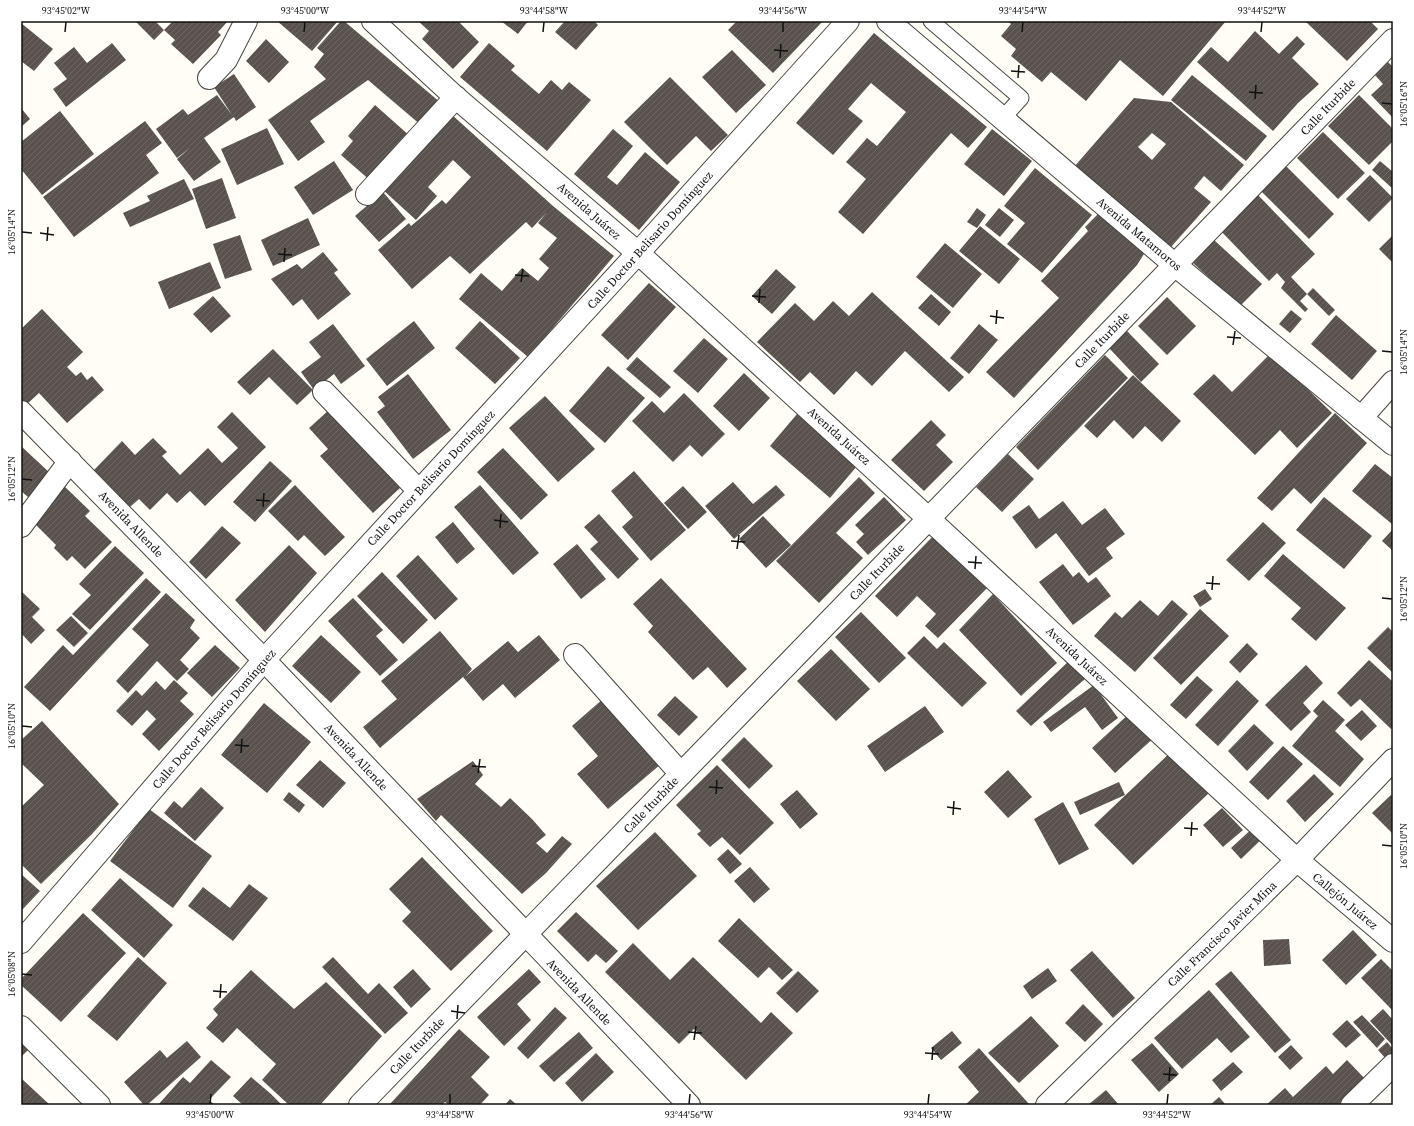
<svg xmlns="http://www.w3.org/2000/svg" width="1414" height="1126" font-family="'Source Serif 4',serif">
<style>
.building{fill:url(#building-hatch);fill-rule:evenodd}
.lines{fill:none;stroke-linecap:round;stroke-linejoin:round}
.service-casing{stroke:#444;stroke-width:17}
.pedestrian-casing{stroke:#444;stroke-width:24}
.minor-casing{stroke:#444;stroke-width:24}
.tertiary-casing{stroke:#444;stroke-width:24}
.service{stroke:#fff;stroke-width:15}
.pedestrian{stroke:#fff;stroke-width:22}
.minor{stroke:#fff;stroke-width:22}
.tertiary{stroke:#fff;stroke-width:22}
.ticks{fill:none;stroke:#111;stroke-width:1.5}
.labels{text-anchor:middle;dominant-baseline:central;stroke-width:4;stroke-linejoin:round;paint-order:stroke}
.street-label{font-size:12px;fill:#111;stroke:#fff}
.neatline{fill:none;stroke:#111;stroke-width:1.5}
.ticks-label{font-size:10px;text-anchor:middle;fill:#111}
</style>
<defs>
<pattern id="building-hatch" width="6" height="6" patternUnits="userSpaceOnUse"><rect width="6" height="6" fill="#5a524d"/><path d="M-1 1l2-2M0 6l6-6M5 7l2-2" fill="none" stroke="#6d6662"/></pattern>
</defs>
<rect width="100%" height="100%" fill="#fffdf5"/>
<path class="building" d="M135,21H155L164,30L154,40Z
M173,21H228L218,32L221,35L193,64L171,44L175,40L164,30Z
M277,21H338L312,51Z
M341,21H344L441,103L422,126L368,80L310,121L325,142L298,161L268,120L326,79L314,67L324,54L317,48Z
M418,21H458L479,42L453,69L422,39L429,31Z
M501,21H528L518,34Z
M565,21H594L598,25L576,50L555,32Z
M737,21H823L773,73L728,30Z
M1008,21H1226L1163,96L1120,60L1086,101L1051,72L1042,82L1011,56L1016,49L1001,36L1011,24Z
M1305,21H1370L1378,29L1347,61Z
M21,23L53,49L34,71L21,61Z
M1255,31L1279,54L1297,36L1305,44L1292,58L1319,84L1298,103L1273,131L1197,62L1211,47L1228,62Z
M874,33L987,127L968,148L951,133L863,234L838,212L866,179L846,162L867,138L877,146L906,112L871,83L848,109L863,121L833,155L796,123Z
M266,39L289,62L269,83L246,61Z
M112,43L126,60L66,107L53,89L67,79L54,63L74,47L87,63Z
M489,43L515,66L511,70L539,94L551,80L562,90L569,82L591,100L547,151L460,77Z
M732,50L766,85L736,113L702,77Z
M1388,62L1393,67V118L1371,95L1383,84L1375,75Z
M234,74L256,107L236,121L234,117L204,138L221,162L194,181L177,159L190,148L177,158L156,129L183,109L188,115L217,95L232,115L214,87Z
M1192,75L1267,136L1246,161L1171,100Z
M670,77L728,135L711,151L696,136L667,165L624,122Z
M1359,95L1393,129V141L1369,165L1328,126Z
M1134,98L1171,102L1244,165L1221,191L1204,176L1194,188L1211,202L1171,247L1074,167ZM1152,133L1166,144L1152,160L1138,147Z
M375,105L411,137L372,182L341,155L353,141L348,136Z
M21,108L30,119L21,127Z
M60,111L94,154L42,195L21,169V142Z
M451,114L553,206L614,256L528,357L459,299L481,273L502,291L522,268L538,281L549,268L539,259L557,238L538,223L547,212L532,228L526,222L470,274L450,256L412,289L378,250L409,223L411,226L442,200L446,204L471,177L453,160L428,187L437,196L416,220L382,189Z
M145,121L162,143L146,155L159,173L74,237L43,197Z
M267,128L284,164L237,185L221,149Z
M613,129L633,146L607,177L617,185L645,152L680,182L639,230L574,174Z
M992,129L1032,161L1004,196L964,164Z
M1323,132L1365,173L1338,199L1297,158Z
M334,161L353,190L313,215L294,187Z
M1380,161L1393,172V189L1372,170Z
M1286,166L1334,214L1309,239L1261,191Z
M1035,168L1092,215L1042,273L1007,244L1025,223L1004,206Z
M1370,175L1393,198L1369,222L1346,199Z
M222,178L236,218L206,229L192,189Z
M184,179L194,199L130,227L123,213L150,201L147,196Z
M383,192L406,219L379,242L355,216Z
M1257,194L1315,254L1291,277L1307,294L1300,301L1308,309L1305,312L1281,288L1285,282L1277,273L1269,281L1219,229Z
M977,208L986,215L977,228L967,222Z
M999,208L1014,220L1000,237L985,225Z
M1099,213L1144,254L1137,265L1014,398L986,372L1059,298L1041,281L1088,231L1085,227Z
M308,218L320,245L273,266L261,240Z
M980,226L1020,259L999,284L959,251Z
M240,235L252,270L225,279L213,244Z
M1393,235V263L1379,249Z
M1214,240L1262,284L1240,306L1193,263Z
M945,243L982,274L953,308L916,277Z
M323,252L338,270L334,273L351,294L318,320L302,299L293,306L271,279L297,264L302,269Z
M210,262L221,288L169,309L158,282Z
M776,269L796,287L772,314L752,296Z
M649,283L676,307L628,360L601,335Z
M1313,288L1335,310L1329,316L1307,294Z
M872,292L964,377L949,392L905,351L872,386L856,371L834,395L810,372L800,382L757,342L795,303L814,321L833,301L849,316Z
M931,294L951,312L939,326L918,308Z
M213,296L231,316L211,333L193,314Z
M1167,297L1196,326L1167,355L1138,326Z
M42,309L83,352L67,367L76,376L81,372L87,380L92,376L104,390L67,423L39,393L26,405L21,399V329Z
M1291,310L1302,319L1290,333L1279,324Z
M1336,315L1377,351L1352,380L1311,344Z
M414,321L435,348L387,386L366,359Z
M480,321L520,358L495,384L455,348Z
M333,324L365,366L341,384L334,374L314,390L301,372L321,357L309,342Z
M979,324L998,340L969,374L950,358Z
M1127,331L1159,364L1141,382L1109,348Z
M704,338L728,359L698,393L673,371Z
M273,349L313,390L297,405L269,377L250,395L237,382Z
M1271,353L1332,413L1297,448L1280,430L1255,455L1193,394L1214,374L1232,392Z
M1105,355L1128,378L1038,470L1016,447Z
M637,357L671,387L660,398L626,369Z
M608,366L645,398L605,443L569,411Z
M744,373L770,398L739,431L713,406Z
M408,374L451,430L413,459L377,412L385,406L378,397Z
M1133,375L1181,421L1162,442L1145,426L1133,439L1114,420L1097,438L1084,426Z
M684,393L725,434L702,457L690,445L673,462L632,421L652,401L664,413Z
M545,396L595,449L558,482L509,428Z
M329,410L400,488L373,513L320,456L328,449L309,428Z
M232,412L266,447L205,506L190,491L177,503L167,493L150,510L139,499L130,507L94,470L122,441L135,455L153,438L167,452L162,456L180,475L208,448L222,463L238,448L217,427Z
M1335,413L1367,443L1311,504L1294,488L1272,511L1257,498Z
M797,414L857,466L830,498L770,446Z
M931,420L946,435L936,445L953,462L924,491L891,460Z
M21,446L51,474L28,497L21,491Z
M503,448L548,495L521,520L477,472Z
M1008,454L1034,479L1002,512L976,487Z
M270,461L292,481L255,522L233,502Z
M1375,464L1393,478L1392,524L1352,491Z
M634,471L686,530L651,561L622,527L633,517L611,491Z
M859,477L875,493L836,533L863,558L819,603L776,561Z
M733,482L753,504L776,485L785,495L734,539L705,506Z
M295,485L345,537L325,556L304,535L298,541L268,511Z
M480,485L539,553L513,575L454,507Z
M64,486L90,511L85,516L112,542L85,569L72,556L67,561L54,548L56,545L31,520Z
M683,486L707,512L688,529L664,503Z
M884,497L906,520L868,555L856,542L864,534L855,525Z
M1324,497L1372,536L1344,569L1296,530Z
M1063,501L1082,525L1105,508L1125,534L1106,548L1113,558L1089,576L1056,533L1036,549L1012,517L1029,505L1039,519Z
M599,514L639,559L618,579L590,549L598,542L584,527Z
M763,516L791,545L766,568L739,539Z
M453,522L475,549L457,564L435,537Z
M1263,522L1286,543L1249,581L1226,560Z
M222,526L241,543L206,579L189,562Z
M1393,529V551L1382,541Z
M935,534L988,587L938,638L925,626L936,614L917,596L897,617L875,596Z
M577,544L606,579L581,599L553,564Z
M289,545L317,573L265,632L235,600Z
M115,546L144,573L90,630L72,614L91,595L79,584Z
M1283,554L1346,608L1316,641L1291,619L1301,608L1264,576Z
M418,555L458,599L435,620L396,576Z
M1063,564L1073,577L1079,572L1088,583L1096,577L1111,596L1073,625L1039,582Z
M382,572L428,620L403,644L357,596Z
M146,578L161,592L50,711L24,687L63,645L73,655Z
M661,578L747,669L727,688L708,667L693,680L648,632L653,626L633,604Z
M1205,589L1212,599L1200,607L1193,596Z
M21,591L40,609L32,617L45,630L31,644L21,633Z
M166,593L195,620L190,628L200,638L180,660L189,669L177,681L157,661L128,693L116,681L149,645L132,629Z
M993,594L1057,663L1021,696L959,630Z
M353,598L383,630L376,636L398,660L380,676L328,621Z
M1140,600L1158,616L1172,600L1188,614L1135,672L1094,636L1115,612L1122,618Z
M1200,609L1229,636L1181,685L1153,658Z
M861,612L906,658L879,683L835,637Z
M71,616L88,633L74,647L56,630Z
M1388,627L1393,632V673L1367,648Z
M440,631L472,669L466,676L508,641L518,652L539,635L560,660L515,698L503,684L483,701L463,677L380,748L363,727L397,699L381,681Z
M321,635L361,672L331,703L292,666Z
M924,636L937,649L944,642L987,683L962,707L907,653Z
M1247,643L1258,654L1240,673L1229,662Z
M215,645L240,668L212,697L187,673Z
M831,649L870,689L836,721L797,681Z
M1369,660L1393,682V727L1391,729L1360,699L1351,707L1337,693Z
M1069,661L1086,678L1031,726L1016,711Z
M1306,665L1323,683L1303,703L1311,712L1291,731L1265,705Z
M1197,676L1213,690L1186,719L1170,705Z
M174,680L188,693L180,701L194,714L159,751L142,734L156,719L147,710L132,726L116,711L136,690L142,696L156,681L165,690Z
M1237,680L1259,701L1218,746L1195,725Z
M1094,685L1118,718L1102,730L1085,707L1051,732L1043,722Z
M675,696L698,717L679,736L657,715Z
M604,698L661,764L608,809L577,774L598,756L572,726Z
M1323,700L1345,720L1335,731L1364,759L1340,787L1292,746L1318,716L1313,711Z
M264,703L311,742L267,793L221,755Z
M925,706L944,732L885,772L867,746Z
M1362,710L1377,726L1361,741L1345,725Z
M1131,712L1156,736L1115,773L1092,748Z
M42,721L119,804L92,834L41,884L21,864V807L44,785L21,763V740Z
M1254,724L1274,743L1247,771L1228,751Z
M744,737L773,766L749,789L721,760Z
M1283,746L1303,764L1268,800L1249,782Z
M1172,751L1210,792L1133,865L1094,825Z
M320,760L346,783L323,808L296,785Z
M473,761L483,775L475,784L501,807L510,798L532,819L546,835L536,843L547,853L562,836L572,844L546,873L522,894L441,815L436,821L417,799Z
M717,765L774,823L740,855L722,837L710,847L697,834L701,831L676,805Z
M1008,770L1032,797L1008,818L984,792Z
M1314,774L1334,794L1305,822L1286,801Z
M1119,782L1125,795L1080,815L1074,802Z
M201,787L224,808L195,841L164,813L174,801L182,808Z
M797,790L818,814L800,829L780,804Z
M289,792L305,805L299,813L283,800Z
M1391,795L1393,797V834L1372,813Z
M1063,802L1089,849L1059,865L1034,819Z
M1222,808L1243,830L1223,847L1203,825Z
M149,809L212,856L173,908L110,861Z
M1255,826L1264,837L1241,859L1231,848Z
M655,832L697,876L638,930L596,886Z
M728,849L742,864L730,874L717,859Z
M422,857L493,931L451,971L402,921L411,912L389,889Z
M750,867L770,889L754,903L734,881Z
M21,874L40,891L21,911Z
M120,878L173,925L144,958L91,910Z
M249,884L268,898L233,941L188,906L203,887L230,908Z
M576,912L618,951L606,963L596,954L588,962L557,931Z
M83,913L126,953L61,1022L21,985V979Z
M739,918L793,970L782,980L769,967L758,978L718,941Z
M1353,930L1377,955L1346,985L1322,960Z
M1289,939L1291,964L1264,966L1263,940Z
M633,943L670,980L693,957L761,1023L771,1012L793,1033L746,1080L694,1029L679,1044L605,972Z
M1092,951L1135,998L1113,1018L1070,970Z
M138,957L167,983L117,1041L87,1016Z
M333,957L368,994L379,983L408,1013L385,1034L322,967Z
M1381,959L1393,971V1011L1361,978Z
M1048,968L1057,981L1032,999L1023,986Z
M413,969L431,989L411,1008L393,987Z
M529,969L541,982L517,1004L531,1020L504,1046L477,1017Z
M251,970L294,1009L326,982L382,1036L320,1105H289L262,1080L276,1064L237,1028L223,1043L206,1028L218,1015L213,1009Z
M798,971L819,991L797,1013L776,993Z
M1231,971L1291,1040L1275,1053L1215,984Z
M1209,990L1250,1037L1231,1053L1217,1038L1182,1069L1154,1038Z
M1083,1004L1103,1024L1085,1042L1065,1023Z
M555,1007L567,1018L528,1059L517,1048Z
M1383,1009L1393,1020V1046L1370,1021Z
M1362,1015L1385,1039L1377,1048L1353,1022Z
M1031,1016L1059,1046L1019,1083L988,1053Z
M1347,1020L1361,1035L1346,1048L1332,1034Z
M459,1029L490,1057L471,1077L489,1095L480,1105H449L445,1102L442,1105H389Z
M952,1031L962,1043L941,1060L931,1048Z
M579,1032L593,1048L554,1082L539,1066Z
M187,1041L201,1057L147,1105H144L124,1082L160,1050L167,1058Z
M21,1042L29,1049L21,1057Z
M1387,1042L1393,1049V1055L1387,1060L1378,1050Z
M1152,1043L1179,1074L1159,1092L1131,1060Z
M1291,1045L1303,1058L1290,1070L1278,1057Z
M979,1048L1021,1095L1029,1104L1028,1105H965L979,1092L958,1067Z
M596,1053L614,1072L582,1102L565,1083Z
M211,1060L231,1077L209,1100L215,1105H158L183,1077L190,1083Z
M1347,1060L1367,1081L1341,1105H1266L1285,1088L1293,1097L1326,1066L1333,1074Z
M1233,1062L1243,1072L1221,1091L1212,1080Z
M251,1077L271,1094L282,1105H243L233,1096Z
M22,1079L50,1105H21Z
M1106,1090L1119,1105H1088Z
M1219,1097L1226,1105H1210Z
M510,1099L517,1105H505Z"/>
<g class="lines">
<defs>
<path id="service" d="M931,21L1021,98L1003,118"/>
<path id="pedestrian" d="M209,78L226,60L246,21
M1361,418L1393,382
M21,526L70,461
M575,655L681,774
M1352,1105L1393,1065"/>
<path id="minor" d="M373,21L453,95L638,253L929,519L1297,860L1393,941
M888,21L1175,265L1393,444
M367,194L456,97
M324,392L419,491
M21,412L264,660L689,1105
M21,1027L99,1105
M1047,1105L1297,860L1393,760"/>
<path id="tertiary" d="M21,942L264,660L638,253L848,21
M360,1105L1393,40"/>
</defs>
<use href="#service" class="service-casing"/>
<use href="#pedestrian" class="pedestrian-casing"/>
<use href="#minor" class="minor-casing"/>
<use href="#tertiary" class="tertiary-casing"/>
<use href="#service" class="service"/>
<use href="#pedestrian" class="pedestrian"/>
<use href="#minor" class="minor"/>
<use href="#tertiary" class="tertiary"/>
</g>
<path class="ticks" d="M65,32L66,22M304,32L305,22M543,32L544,22M783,32V22M1022,32L1023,22M1261,32L1262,22M774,50L788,51M780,58L781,44M1011,71L1025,72M1018,78L1019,65M1249,92L1263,93M1255,99L1256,85M1382,103L1392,104M22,232L32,233M40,233L54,235M47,241L48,227M278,254L292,255M284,262L285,248M515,275L529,276M521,282L523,269M752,296L766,297M759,303L760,289M990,316L1004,318M996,324L997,310M1227,337L1241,338M1233,345L1235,331M1382,351L1392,352M22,479L32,480M256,500L270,501M263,507L264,493M494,520L508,522M500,528L501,514M731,541L745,542M737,549L739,535M968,562L982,563M975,569L976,556M1206,583L1220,584M1212,590L1213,576M1382,598L1392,599M22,726L32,727M235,745L249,746M241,753L242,739M472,766L486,767M478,773L480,759M709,787L723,788M716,794L717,780M947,807L961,809M953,815L954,801M1184,828L1198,829M1191,836L1192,822M1382,845L1392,846M22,974L32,975M213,991L227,992M220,998L221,984M451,1011L465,1013M457,1019L458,1005M688,1032L702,1033M694,1040L696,1026M925,1053L939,1054M932,1060L933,1047M1163,1074L1177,1075M1169,1081L1170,1067M210,1104L211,1094M450,1104V1094M689,1104L690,1094M928,1104L929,1094M1167,1104L1168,1094"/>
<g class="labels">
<g class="street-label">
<text transform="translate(1328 107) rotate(-46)">Calle Iturbide</text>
<text transform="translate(589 211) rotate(41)">Avenida Juárez</text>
<text transform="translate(1139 234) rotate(40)">Avenida Matamoros</text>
<text transform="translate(650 240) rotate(-48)">Calle Doctor Belisario Domínguez</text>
<text transform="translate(1102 340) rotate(-46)">Calle Iturbide</text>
<text transform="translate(839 436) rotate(42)">Avenida Juárez</text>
<text transform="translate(431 478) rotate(-47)">Calle Doctor Belisario Domínguez</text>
<text transform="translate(131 524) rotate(46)">Avenida Allende</text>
<text transform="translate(877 572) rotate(-46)">Calle Iturbide</text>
<text transform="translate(1077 656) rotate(43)">Avenida Juárez</text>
<text transform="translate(214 719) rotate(-49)">Calle Doctor Belisario Domínguez</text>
<text transform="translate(356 757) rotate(47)">Avenida Allende</text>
<text transform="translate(651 805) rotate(-46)">Calle Iturbide</text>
<text transform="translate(1345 901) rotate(40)">Callejón Juárez</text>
<text transform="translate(1222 934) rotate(-44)">Calle Francisco Javier Mina</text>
<text transform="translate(579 992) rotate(46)">Avenida Allende</text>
<text transform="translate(417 1046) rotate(-46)">Calle Iturbide</text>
</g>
</g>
<rect width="1414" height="1126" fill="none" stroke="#ffffff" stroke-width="44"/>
<rect x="22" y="22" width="1370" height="1082" class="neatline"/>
<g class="ticks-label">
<text x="66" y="14">93°45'02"W</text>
<text x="305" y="14">93°45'00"W</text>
<text x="544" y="14">93°44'58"W</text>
<text x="783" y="14">93°44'56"W</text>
<text x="1023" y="14">93°44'54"W</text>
<text x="1262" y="14">93°44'52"W</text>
<text transform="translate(1403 104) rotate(-90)" y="4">16°05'16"N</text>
<text transform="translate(11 232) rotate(-90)" y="4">16°05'14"N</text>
<text transform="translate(1403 352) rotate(-90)" y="4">16°05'14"N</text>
<text transform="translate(11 479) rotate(-90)" y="4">16°05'12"N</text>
<text transform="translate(1403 599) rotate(-90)" y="4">16°05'12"N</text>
<text transform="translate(11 726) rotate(-90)" y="4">16°05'10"N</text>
<text transform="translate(1403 846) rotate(-90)" y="4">16°05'10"N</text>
<text transform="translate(11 974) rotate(-90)" y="4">16°05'08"N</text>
<text x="210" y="1118">93°45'00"W</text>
<text x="450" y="1118">93°44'58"W</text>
<text x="689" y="1118">93°44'56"W</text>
<text x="928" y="1118">93°44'54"W</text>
<text x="1167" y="1118">93°44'52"W</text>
</g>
</svg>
